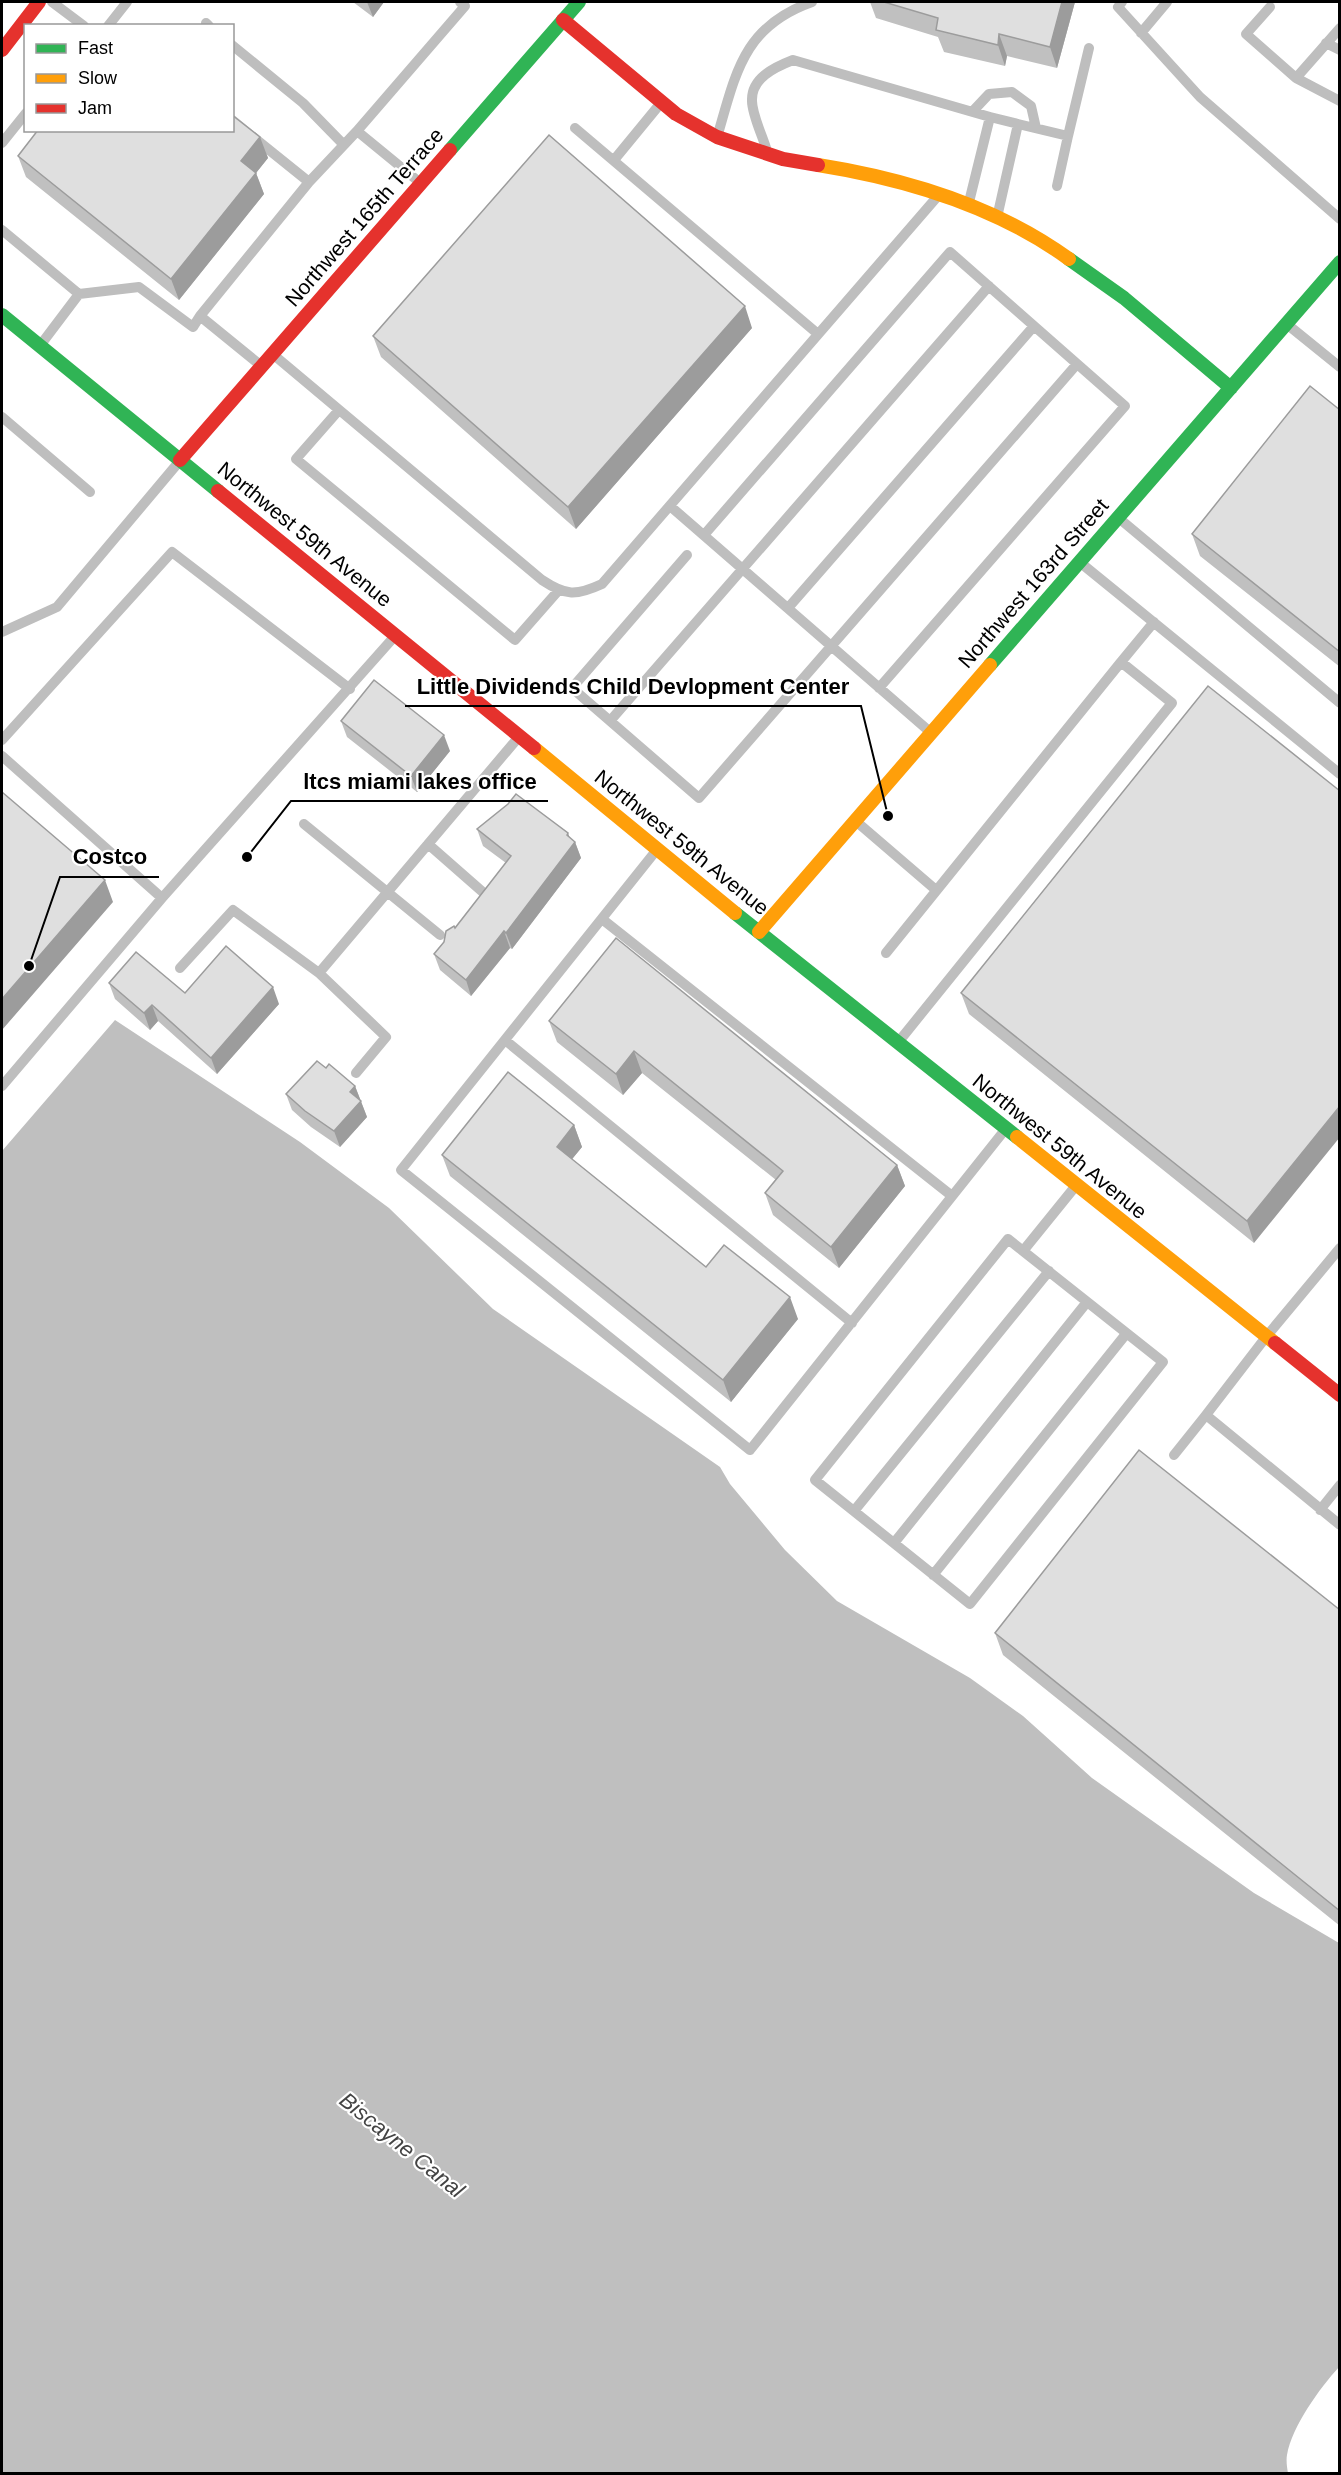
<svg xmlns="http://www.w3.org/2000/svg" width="1341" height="2475" font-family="Arial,sans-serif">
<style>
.water{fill:#bfbfbf}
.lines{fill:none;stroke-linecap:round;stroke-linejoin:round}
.lane{stroke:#bebebe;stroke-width:10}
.fast{stroke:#30b455;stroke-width:14}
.slow{stroke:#ff9f0a;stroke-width:14}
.jam{stroke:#e5322d;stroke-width:14}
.wall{fill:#c0c0c0}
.shaded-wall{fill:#9c9c9c}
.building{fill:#dfdfdf;stroke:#9c9c9c;stroke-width:1.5}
.labels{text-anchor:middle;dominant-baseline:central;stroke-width:4.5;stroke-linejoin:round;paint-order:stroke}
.street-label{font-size:21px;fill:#000;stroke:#fff}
.water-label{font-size:22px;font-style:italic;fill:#444;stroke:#fff}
.leader{fill:none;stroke:#000;stroke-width:2}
.callout-dot{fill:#000;stroke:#fff;stroke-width:2}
.callout-label{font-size:22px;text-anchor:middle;font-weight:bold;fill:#000;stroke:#fff;stroke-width:4.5;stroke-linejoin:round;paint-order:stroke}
</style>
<rect width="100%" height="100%" fill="#fff"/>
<path class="water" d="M115,1020L300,1142L389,1208L493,1309L720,1467L730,1484L785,1550L837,1601L970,1678L1023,1716L1092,1778L1254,1893L1339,1943V2367C1320,2388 1292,2426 1287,2455C1286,2460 1287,2468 1288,2473H2V1151Z"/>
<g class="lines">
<path class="lane" d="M52,2L84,26
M1122,2L1118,7L1200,97L1340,219
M1270,7L1246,34L1296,78
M206,23L209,26
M108,26L127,2
M1340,28L1296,78L1340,101
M1141,33L1167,2
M1326,43L1340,50
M232,45L303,103L344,145
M973,111L989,94L1012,92L1031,106L1036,128
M990,117L1018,124
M232,120L309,182
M575,128L818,334
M718,134C736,72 744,26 812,2
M2,143L26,113
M766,148C762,135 752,114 752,101C751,78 775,67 793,60L990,117L969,202
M614,160L660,104
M418,181L357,131L465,6L460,2
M1057,186L1068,136
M998,213L1018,124L1068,136L1089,48
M2,230L79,294L42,343
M79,294L139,287L193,327L200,316
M1288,325L1340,367
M275,356L542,580C566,596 576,596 602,584L937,197
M259,364L200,316L309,182L357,131
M339,410L296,459L515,640L558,591
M2,417L90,492
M670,506L929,731
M1121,520L1340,703
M704,535L950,252L1125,406L879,688
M687,555L572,688L699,798L1077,364
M1082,564L1340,774
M788,608L1034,326
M2,632L57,607L178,463
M1121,662L1154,622
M610,721L989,286
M2,740L172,552L350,689
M2,756L162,898L394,637
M858,823L936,890
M304,824L440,935
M428,844L485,894
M655,852L401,1170L750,1450L1004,1131
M602,919L952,1196
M886,953L1121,662L1172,703L900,1040
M180,968L233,910L319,973L517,739
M319,973L386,1037L356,1073
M505,1040L852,1323
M2,1086L162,898
M1340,1248L1266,1337L1206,1415L1340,1525
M1023,1251L1008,1239L815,1480L970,1604L1163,1362L1023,1251L1074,1188
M1174,1455L1206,1415
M1320,1510L1340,1485
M854,1511L1049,1271
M894,1543L1087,1302
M933,1575L1126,1334"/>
<path class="fast" d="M450,150L579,2
M1069,259L1124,298L1231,388
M2,315L218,491
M990,665L1340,262
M735,913L1017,1137"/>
<path class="slow" d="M818,165C906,179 996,206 1069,259
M534,748L735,913
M759,932L990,665
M1017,1137L1275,1343"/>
<path class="jam" d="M563,20L676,114L717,137L783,159L818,165
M2,50L39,2
M180,460L450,150
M218,491L534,748
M1275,1343L1340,1395"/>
</g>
<path class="wall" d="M353,2H384L373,17Z
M870,2H1075L1057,68L1007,56L1005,66L944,52L938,37L876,18Z
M260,137L268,158L256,173L264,194L179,300L26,177L18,156Z
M752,328L576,529L381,357L373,336Z
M1340,410V667L1200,556L1192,534Z
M1208,686L1254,1243L969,1014L961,993Z
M341,721L450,751L417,792L347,737Z
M477,829L568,833L569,837L575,842L581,858L512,949L510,948L471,996L440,970L434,954L506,863L483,846Z
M616,938L897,1165L905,1186L839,1268L773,1215L765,1193L776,1180L642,1073L623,1095L557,1042L549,1021Z
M109,983L185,993L279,1004L217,1074L158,1021L150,1030L115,999Z
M326,1068L355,1086L367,1117L340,1147L311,1127L292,1110L286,1094Z
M574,1125L582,1147L572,1159L706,1267L798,1319L731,1402L450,1176L442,1155Z
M1340,1610V1926L1003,1655L995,1633Z"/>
<path class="shaded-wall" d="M367,2H384L373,17Z
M1062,2H1075L1057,68L1050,47Z
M999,34L1007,56L1005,66L998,45Z
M260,137L268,158L256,173L264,194L179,300L171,279L241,161Z
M745,306L752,328L576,529L568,507Z
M444,735L450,751L417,792L411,776Z
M568,833L572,846L575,842L581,858L512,949L506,933Z
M105,880L113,902L2,1030V999Z
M504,931L510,948L471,996L466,980Z
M273,987L279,1004L217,1074L211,1058Z
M152,1005L158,1021L150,1030L144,1013Z
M634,1051L642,1073L623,1095L616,1074Z
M355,1086L367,1117L340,1147L334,1131L350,1092Z
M1340,1106V1137L1254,1243L1247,1221Z
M574,1125L582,1147L564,1169L557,1147Z
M897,1165L905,1186L839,1268L831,1247Z
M790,1297L798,1319L731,1402L723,1380Z"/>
<path class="building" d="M884,2H1062L1050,47L999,34L998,45L936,30L938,18Z
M232,115L260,137L241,161L256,173L171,279L18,156L38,130H232Z
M549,135L745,306L568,507L373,336Z
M1310,386L1340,410V652L1192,534Z
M374,680L444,735L411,776L341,721Z
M1208,686L1340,791V1106L1247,1221L961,993Z
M2,792L105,880L2,999Z
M516,794L568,833L567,835L575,842L506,933L504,931L466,980L434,954L444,942L446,931L454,926L455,928L511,856L477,829L508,804Z
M616,938L897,1165L831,1247L765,1193L783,1171L634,1051L616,1074L549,1021Z
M226,946L273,987L211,1058L152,1005L144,1013L109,983L136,952L185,993Z
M317,1061L326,1068L329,1064L355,1086L350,1092L361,1101L334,1131L305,1111L286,1094Z
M508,1072L574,1125L557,1147L706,1267L724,1245L790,1297L723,1380L442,1155Z
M1139,1450L1340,1610V1911L995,1633Z"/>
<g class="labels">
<g class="street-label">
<text transform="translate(364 217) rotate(-49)">Northwest 165th Terrace</text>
<text transform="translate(305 534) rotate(39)">Northwest 59th Avenue</text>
<text transform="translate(1033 583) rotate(-49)">Northwest 163rd Street</text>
<text transform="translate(682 842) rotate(39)">Northwest 59th Avenue</text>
<text transform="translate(1060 1146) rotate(39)">Northwest 59th Avenue</text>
</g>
<g class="water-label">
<text transform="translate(402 2145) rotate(39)">Biscayne Canal</text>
</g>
</g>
<path class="leader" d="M888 816L861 706H405M247 857L291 801H548M29 966L60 877H159"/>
<g class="callout-dot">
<circle cx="888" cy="816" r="6"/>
<circle cx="247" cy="857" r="6"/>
<circle cx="29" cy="966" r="6"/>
</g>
<g class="callout-label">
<text x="633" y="694">Little Dividends Child Devlopment Center</text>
<text x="420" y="789">ltcs miami lakes office</text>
<text x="110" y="864">Costco</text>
</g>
<rect width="1341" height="2475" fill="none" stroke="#000000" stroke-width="6"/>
<rect x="24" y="24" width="210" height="108" fill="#ffffff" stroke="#999999" stroke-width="1.5"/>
<rect x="36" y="44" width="30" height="9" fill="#30b455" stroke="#999999" stroke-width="1.5"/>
<text x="78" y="54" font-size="18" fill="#000000">Fast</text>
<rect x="36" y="74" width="30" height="9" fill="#ff9f0a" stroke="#999999" stroke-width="1.5"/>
<text x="78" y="84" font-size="18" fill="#000000">Slow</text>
<rect x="36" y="104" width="30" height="9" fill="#e5322d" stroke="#999999" stroke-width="1.5"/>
<text x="78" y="114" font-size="18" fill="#000000">Jam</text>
</svg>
